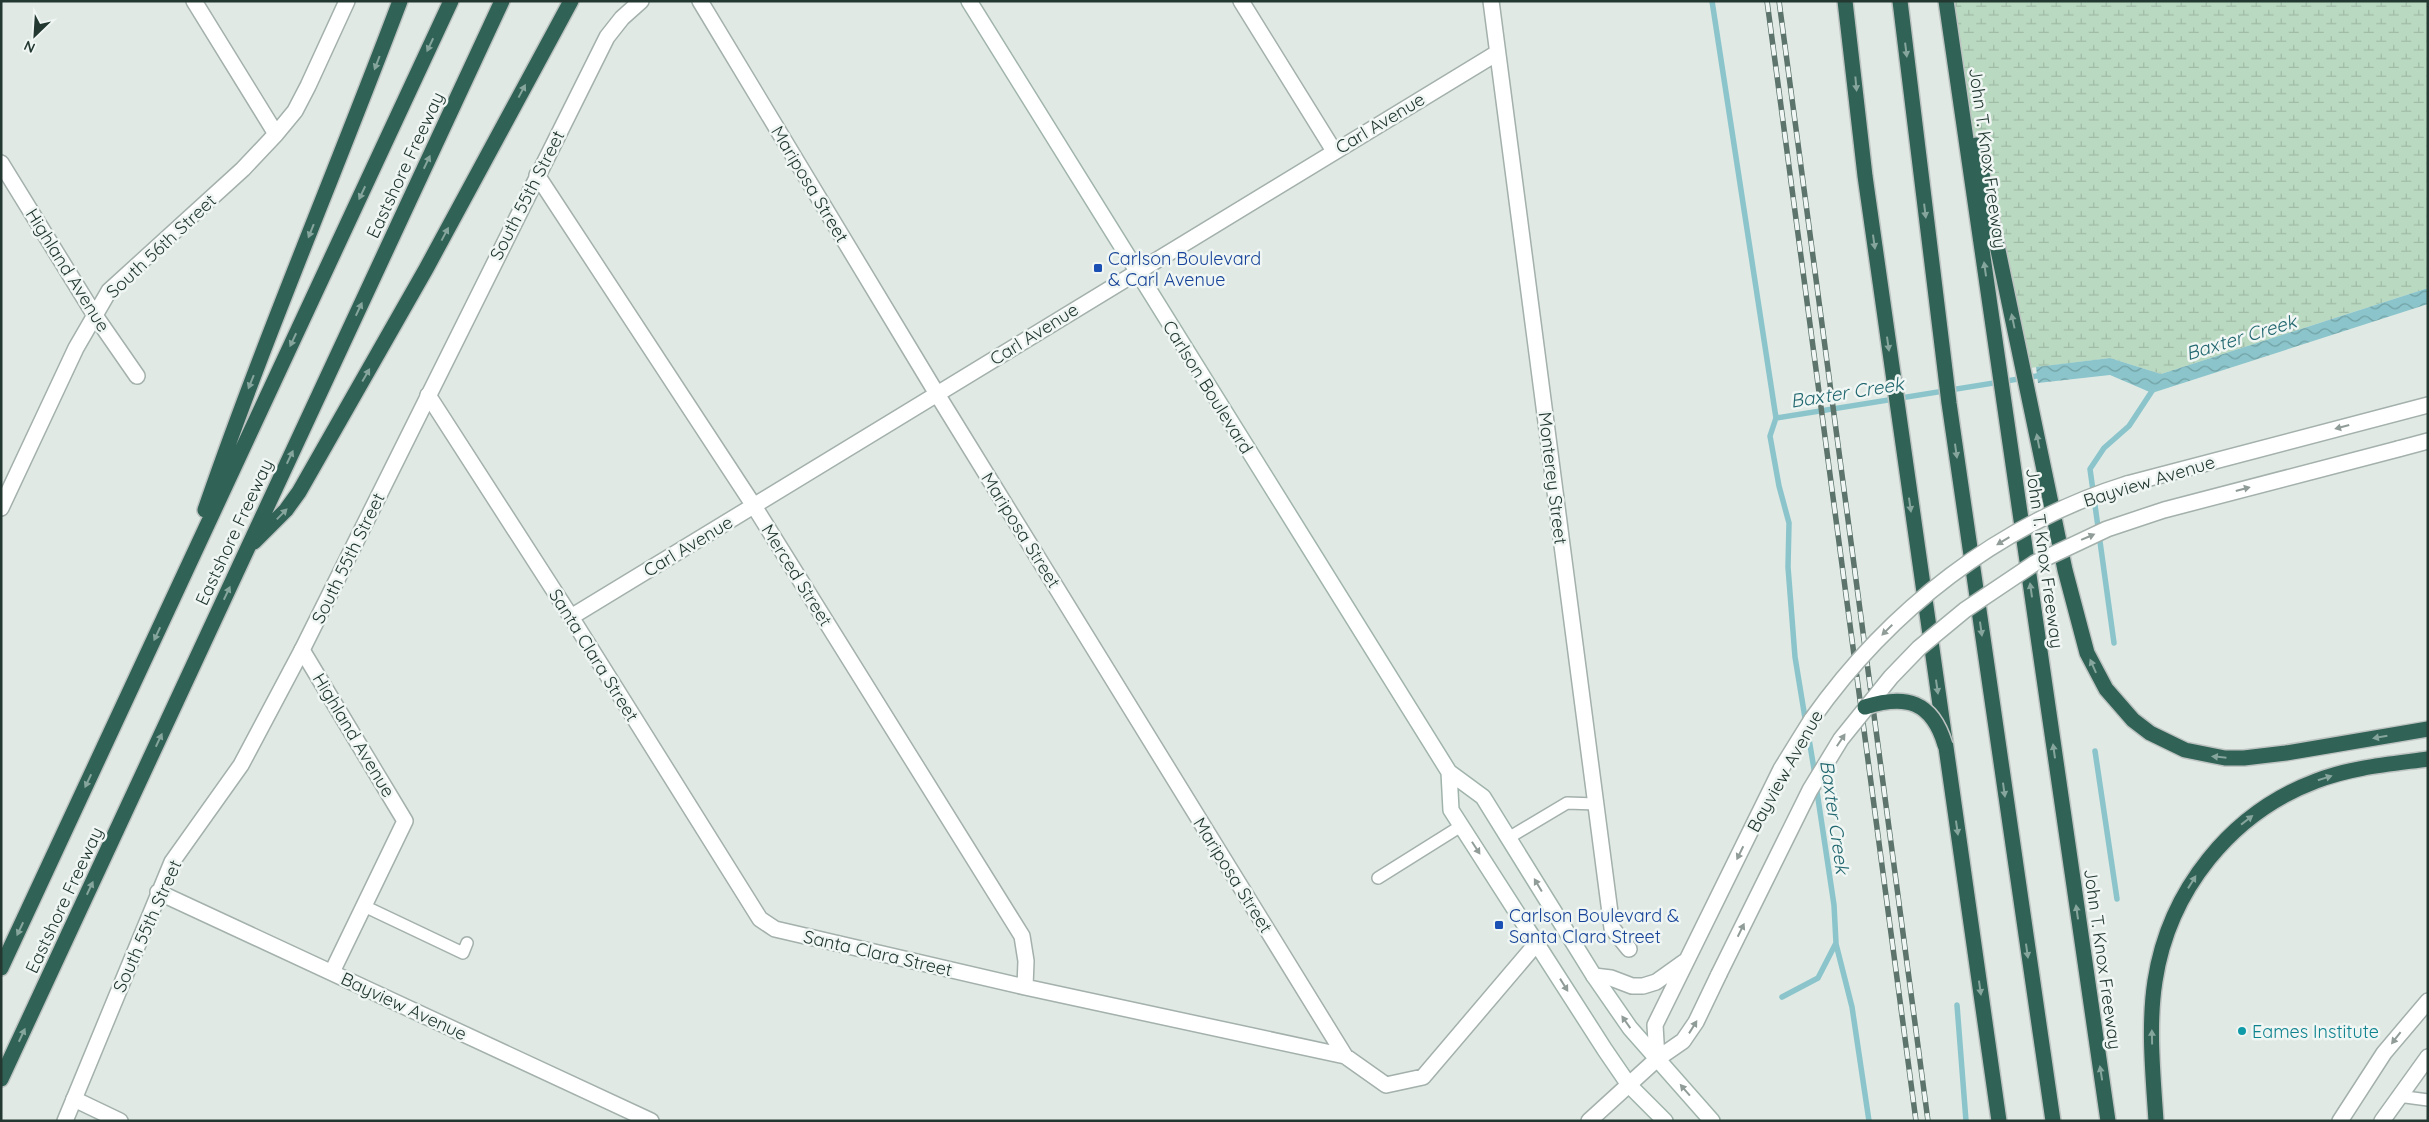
<svg xmlns="http://www.w3.org/2000/svg" width="2429" height="1122" font-family="Quicksand,sans-serif">
<style>
.wetland{fill:url(#wetland-marsh)}
.water{fill:url(#water-waves)}
.lines{fill:none;stroke-linecap:round;stroke-linejoin:round}
.stream{stroke:#8bc5cb;stroke-width:5.5}
.service-casing{stroke:#a3b0ab;stroke-width:14}
.minor-casing{stroke:#a3b0ab;stroke-width:18}
.tertiary-casing{stroke:#a3b0ab;stroke-width:18}
.secondary-casing{stroke:#a0b4ac;stroke-width:18}
.motorway-casing{stroke:#bdc3c1;stroke-width:18}
.service{stroke:#fff;stroke-width:11}
.minor{stroke:#fff;stroke-width:15}
.tertiary{stroke:#fff;stroke-width:15}
.secondary{stroke:#fff;stroke-width:15}
.motorway{stroke:#306255;stroke-width:15}
.rail-casing{stroke:#5c746c;stroke-width:5.5}
.rail{stroke:#f0f6f3;stroke-width:4;stroke-dasharray:11;stroke-linecap:butt}
.tertiary-bridge-casing{stroke:#a3b0ab;stroke-width:18;stroke-linecap:butt}
.motorway-bridge-casing{stroke:#bdc3c1;stroke-width:18;stroke-linecap:butt}
.tertiary-bridge{stroke:#fff;stroke-width:15}
.motorway-bridge{stroke:#306255;stroke-width:15}
.oneway{fill:#86a59c}
.oneway2{fill:#909c98}
.transit-dot{fill:#1a4fb4;stroke:#f0f6f3;stroke-width:2}
.culture-dot{fill:#0f9aa8;stroke:#f0f6f3;stroke-width:2}
.labels{text-anchor:middle;dominant-baseline:central;stroke-width:5;stroke-linejoin:round;paint-order:stroke}
.street-label{font-size:18px;fill:#223831;stroke:#f0f6f3}
.transit-label{font-size:18px;fill:#164399;stroke:#f0f6f3;text-anchor:start}
.culture-label{font-size:18px;fill:#0d838f;stroke:#f0f6f3;text-anchor:start}
.water-label{font-size:19px;font-style:italic;fill:#21676f;stroke:#f0f6f3}
</style>
<defs>
<pattern id="wetland-marsh" width="20" height="14" patternUnits="userSpaceOnUse" patternTransform="scale(1.25)"><rect width="20" height="14" fill="#bad9c1"/><path d="M1 5h8M5 5V1M11 12h8M15 12V8" fill="none" stroke="#a0bba6"/></pattern>
<pattern id="water-waves" width="16" height="10" patternUnits="userSpaceOnUse" patternTransform="scale(1.25)"><rect width="16" height="10" fill="#8bc5cb"/><path d="M0 5q4-4 8 0t8 0" fill="none" stroke="#71a1a5"/></pattern>
</defs>
<rect width="100%" height="100%" fill="#e0e9e4"/>
<path class="wetland" d="M1946,1H2428V288L2161,374L2110,358L2023,369Z"/>
<path class="water" d="M2428,288V304L2152,393L2110,375L2038,383L2036,367L2110,358L2161,374Z"/>
<g class="lines">
<path class="stream" d="M1712,1L1776,418
M2114,643L2090,469L2104,448L2129,426L2154,388
M1806,724L1795,657L1788,567L1789,523L1779,486L1770,436L1776,418L2043,375
M1808,733L1815,775
M2095,751L2117,899
M1836,944L1852,1007L1869,1121
M1782,997L1818,978L1836,943L1834,905L1816,785
M1957,1005L1966,1121"/>
<defs>
<path id="service" d="M1510,837L1567,803L1596,804
M1378,878L1461,826
M364,906L463,953L467,943
M2398,1096L2428,1100"/>
<path id="minor" d="M194,1L276,134
M700,1L937,394L1345,1056
M1241,1L1334,151
M1491,1L1612,928L1629,949
M1,163L94,314L137,376
M537,175L754,506L1022,936L1026,961L1025,987
M428,395L571,617L760,919L775,929L1025,987L1345,1056L1386,1085L1423,1077L1537,943
M1,508L76,348L109,291L243,169L276,134L295,111L308,86L347,1
M571,617L1497,53
M302,650L405,821L332,972
M74,1099L120,1121"/>
<path id="tertiary" d="M2398,449L2428,441
M2127,484L2428,405
M158,892L651,1121
M1594,976L1611,978L1632,986H1643L1656,982L1684,962
M1657,1059L1655,1025L1781,769L1812,719
M65,1121L172,862L241,765L302,650L607,37L622,18L641,1
M1589,1121L1657,1059L1683,1041L1696,1022L1719,974
M2340,1121L2384,1053L2428,1001
M2382,1121L2428,1057"/>
<path id="secondary" d="M969,1L1449,772L1483,797L1594,976L1630,1028L1712,1121
M1449,772L1451,810L1605,1050L1629,1085L1665,1121"/>
<path id="motorway" d="M1845,1L1865,176L1999,1121
M1900,1L1949,403L2053,1121
M1946,1L2108,1121
M1976,145L2065,570L2087,653L2106,689L2133,720L2150,733L2185,750L2225,758H2244L2286,753L2428,729
M205,510C264,339 336,171 400,1
M254,542L286,510L299,492L426,269L571,1
M1,968L451,1
M1,1079L502,1
M2156,1121C2153,1075 2148,1026 2155,981C2169,890 2231,813 2316,781C2352,767 2391,764 2428,759"/>
</defs>
<use href="#service" class="service-casing"/>
<use href="#minor" class="minor-casing"/>
<use href="#tertiary" class="tertiary-casing"/>
<use href="#secondary" class="secondary-casing"/>
<use href="#motorway" class="motorway-casing"/>
<use href="#service" class="service"/>
<use href="#minor" class="minor"/>
<use href="#tertiary" class="tertiary"/>
<use href="#secondary" class="secondary"/>
<use href="#motorway" class="motorway"/>
<defs>
<path id="rail" d="M1767,1L1916,1121
M1779,1L1928,1121"/>
</defs>
<use href="#rail" class="rail-casing"/>
<use href="#rail" class="rail"/>
<defs>
<path id="tertiary-bridge" d="M1812,719C1889,610 1999,524 2127,484
M1719,974L1810,790L1841,739L1891,677L1919,648L1965,610L2035,563L2107,529L2164,510L2398,449"/>
<path id="motorway-bridge" d="M1865,707C1906,694 1932,701 1945,745"/>
</defs>
<use href="#tertiary-bridge" class="tertiary-bridge-casing"/>
<use href="#motorway-bridge" class="motorway-bridge-casing"/>
<use href="#tertiary-bridge" class="tertiary-bridge"/>
<use href="#motorway-bridge" class="motorway-bridge"/>
</g>
<defs><path id="oneway-solid" d="M-6-.8H1V-3.2L6.5 0L1 3.2V.8H-6Z" transform="scale(1.25)"/></defs>
<g class="oneway">
<use href="#oneway-solid" transform="translate(430 45) rotate(115)"/>
<use href="#oneway-solid" transform="translate(1906 50) rotate(83)"/>
<use href="#oneway-solid" transform="translate(377 63) rotate(111)"/>
<use href="#oneway-solid" transform="translate(1856 84) rotate(85)"/>
<use href="#oneway-solid" transform="translate(522 91) rotate(-62)"/>
<use href="#oneway-solid" transform="translate(427 162) rotate(-65)"/>
<use href="#oneway-solid" transform="translate(362 193) rotate(115)"/>
<use href="#oneway-solid" transform="translate(1925 211) rotate(83)"/>
<use href="#oneway-solid" transform="translate(311 231) rotate(112)"/>
<use href="#oneway-solid" transform="translate(445 234) rotate(-62)"/>
<use href="#oneway-solid" transform="translate(1874 242) rotate(82)"/>
<use href="#oneway-solid" transform="translate(1985 269) rotate(-98)"/>
<use href="#oneway-solid" transform="translate(359 309) rotate(-65)"/>
<use href="#oneway-solid" transform="translate(2013 321) rotate(-102)"/>
<use href="#oneway-solid" transform="translate(293 340) rotate(115)"/>
<use href="#oneway-solid" transform="translate(1888 344) rotate(82)"/>
<use href="#oneway-solid" transform="translate(366 375) rotate(-60)"/>
<use href="#oneway-solid" transform="translate(251 382) rotate(112)"/>
<use href="#oneway-solid" transform="translate(2038 441) rotate(-101)"/>
<use href="#oneway-solid" transform="translate(1956 451) rotate(82)"/>
<use href="#oneway-solid" transform="translate(290 457) rotate(-65)"/>
<use href="#oneway-solid" transform="translate(1910 505) rotate(82)"/>
<use href="#oneway-solid" transform="translate(282 514) rotate(-46)"/>
<use href="#oneway-solid" transform="translate(2031 590) rotate(-98)"/>
<use href="#oneway-solid" transform="translate(227 593) rotate(-65)"/>
<use href="#oneway-solid" transform="translate(1981 629) rotate(82)"/>
<use href="#oneway-solid" transform="translate(157 634) rotate(115)"/>
<use href="#oneway-solid" transform="translate(2093 666) rotate(-114)"/>
<use href="#oneway-solid" transform="translate(1937 687) rotate(82)"/>
<use href="#oneway-solid" transform="translate(2380 737) rotate(170)"/>
<use href="#oneway-solid" transform="translate(159 740) rotate(-65)"/>
<use href="#oneway-solid" transform="translate(2054 751) rotate(-98)"/>
<use href="#oneway-solid" transform="translate(2219 757) rotate(-174)"/>
<use href="#oneway-solid" transform="translate(2325 778) rotate(-18)"/>
<use href="#oneway-solid" transform="translate(88 781) rotate(115)"/>
<use href="#oneway-solid" transform="translate(2004 790) rotate(82)"/>
<use href="#oneway-solid" transform="translate(2247 820) rotate(-38)"/>
<use href="#oneway-solid" transform="translate(1957 828) rotate(82)"/>
<use href="#oneway-solid" transform="translate(2192 882) rotate(-58)"/>
<use href="#oneway-solid" transform="translate(90 888) rotate(-65)"/>
<use href="#oneway-solid" transform="translate(2077 912) rotate(-98)"/>
<use href="#oneway-solid" transform="translate(20 929) rotate(115)"/>
<use href="#oneway-solid" transform="translate(2027 951) rotate(82)"/>
<use href="#oneway-solid" transform="translate(1980 988) rotate(82)"/>
<use href="#oneway-solid" transform="translate(22 1035) rotate(-65)"/>
<use href="#oneway-solid" transform="translate(2152 1037) rotate(-91)"/>
<use href="#oneway-solid" transform="translate(2101 1073) rotate(-99)"/>
</g>
<g class="oneway2">
<use href="#oneway-solid" transform="translate(2342 427) rotate(165)"/>
<use href="#oneway-solid" transform="translate(2243 489) rotate(-15)"/>
<use href="#oneway-solid" transform="translate(2088 537) rotate(-23)"/>
<use href="#oneway-solid" transform="translate(2003 541) rotate(149)"/>
<use href="#oneway-solid" transform="translate(1887 630) rotate(135)"/>
<use href="#oneway-solid" transform="translate(1841 740) rotate(-56)"/>
<use href="#oneway-solid" transform="translate(1476 848) rotate(57)"/>
<use href="#oneway-solid" transform="translate(1740 853) rotate(116)"/>
<use href="#oneway-solid" transform="translate(1538 885) rotate(-121)"/>
<use href="#oneway-solid" transform="translate(1741 930) rotate(-64)"/>
<use href="#oneway-solid" transform="translate(1564 985) rotate(58)"/>
<use href="#oneway-solid" transform="translate(1626 1022) rotate(-125)"/>
<use href="#oneway-solid" transform="translate(1693 1027) rotate(-58)"/>
<use href="#oneway-solid" transform="translate(2396 1038) rotate(128)"/>
<use href="#oneway-solid" transform="translate(1685 1090) rotate(-131)"/>
</g>
<g class="transit-dot">
<rect x="1093" y="263" width="10" height="10" rx="2.5"/>
<rect x="1494" y="920" width="10" height="10" rx="2.5"/>
</g>
<circle class="culture-dot" cx="2242" cy="1031" r="5"/>
<g class="labels">
<g class="street-label">
<text transform="translate(1380 123) rotate(-31)">Carl Avenue</text>
<text transform="translate(1988 158) rotate(82)">John T. Knox Freeway</text>
<text transform="translate(405 165) rotate(-65)">Eastshore Freeway</text>
<text transform="translate(810 184) rotate(59)">Mariposa Street</text>
<text transform="translate(527 195) rotate(-63)">South 55th Street</text>
<text transform="translate(161 246) rotate(-43)">South 56th Street</text>
<text transform="translate(68 270) rotate(58)">Highland Avenue</text>
<text transform="translate(1034 334) rotate(-32)">Carl Avenue</text>
<text transform="translate(1208 387) rotate(58)">Carlson Boulevard</text>
<text transform="translate(1553 478) rotate(83)">Monterey Street</text>
<text transform="translate(2149 481) rotate(-17)">Bayview Avenue</text>
<text transform="translate(1021 530) rotate(58)">Mariposa Street</text>
<text transform="translate(234 532) rotate(-65)">Eastshore Freeway</text>
<text transform="translate(688 546) rotate(-31)">Carl Avenue</text>
<text transform="translate(348 558) rotate(-64)">South 55th Street</text>
<text transform="translate(2045 558) rotate(82)">John T. Knox Freeway</text>
<text transform="translate(797 575) rotate(58)">Merced Street</text>
<text transform="translate(594 655) rotate(58)">Santa Clara Street</text>
<text transform="translate(354 735) rotate(59)">Highland Avenue</text>
<text transform="translate(1785 771) rotate(-61)">Bayview Avenue</text>
<text transform="translate(1233 875) rotate(58)">Mariposa Street</text>
<text transform="translate(64 900) rotate(-65)">Eastshore Freeway</text>
<text transform="translate(147 926) rotate(-66)">South 55th Street</text>
<text transform="translate(878 953) rotate(13)">Santa Clara Street</text>
<text transform="translate(2103 959) rotate(82)">John T. Knox Freeway</text>
<text transform="translate(404 1006) rotate(25)">Bayview Avenue</text>
</g>
<g class="transit-label">
<text x="1108" y="258">Carlson Boulevard<tspan x="1108" dy="21">&amp; Carl Avenue</tspan></text>
<text x="1509" y="915">Carlson Boulevard &amp;<tspan x="1509" dy="21">Santa Clara Street</tspan></text>
</g>
<g class="culture-label">
<text x="2252" y="1031">Eames Institute</text>
</g>
<g class="water-label">
<text transform="translate(2241 337) rotate(-17)">Baxter Creek</text>
<text transform="translate(1847 392) rotate(-9)">Baxter Creek</text>
<text transform="translate(1835 817) rotate(82)">Baxter Creek</text>
</g>
</g>
<rect width="2429" height="1122" fill="none" stroke="#223831" stroke-width="5"/>
<g transform="translate(35 35) rotate(205)" stroke="#f0f6f3" stroke-width="4" paint-order="stroke">
<path d="M0-4L9 19L0 12L-9 19Z" fill="#223831"/>
<text y="-8" font-size="14" font-weight="bold" text-anchor="middle" fill="#223831">N</text>
</g>
</svg>
